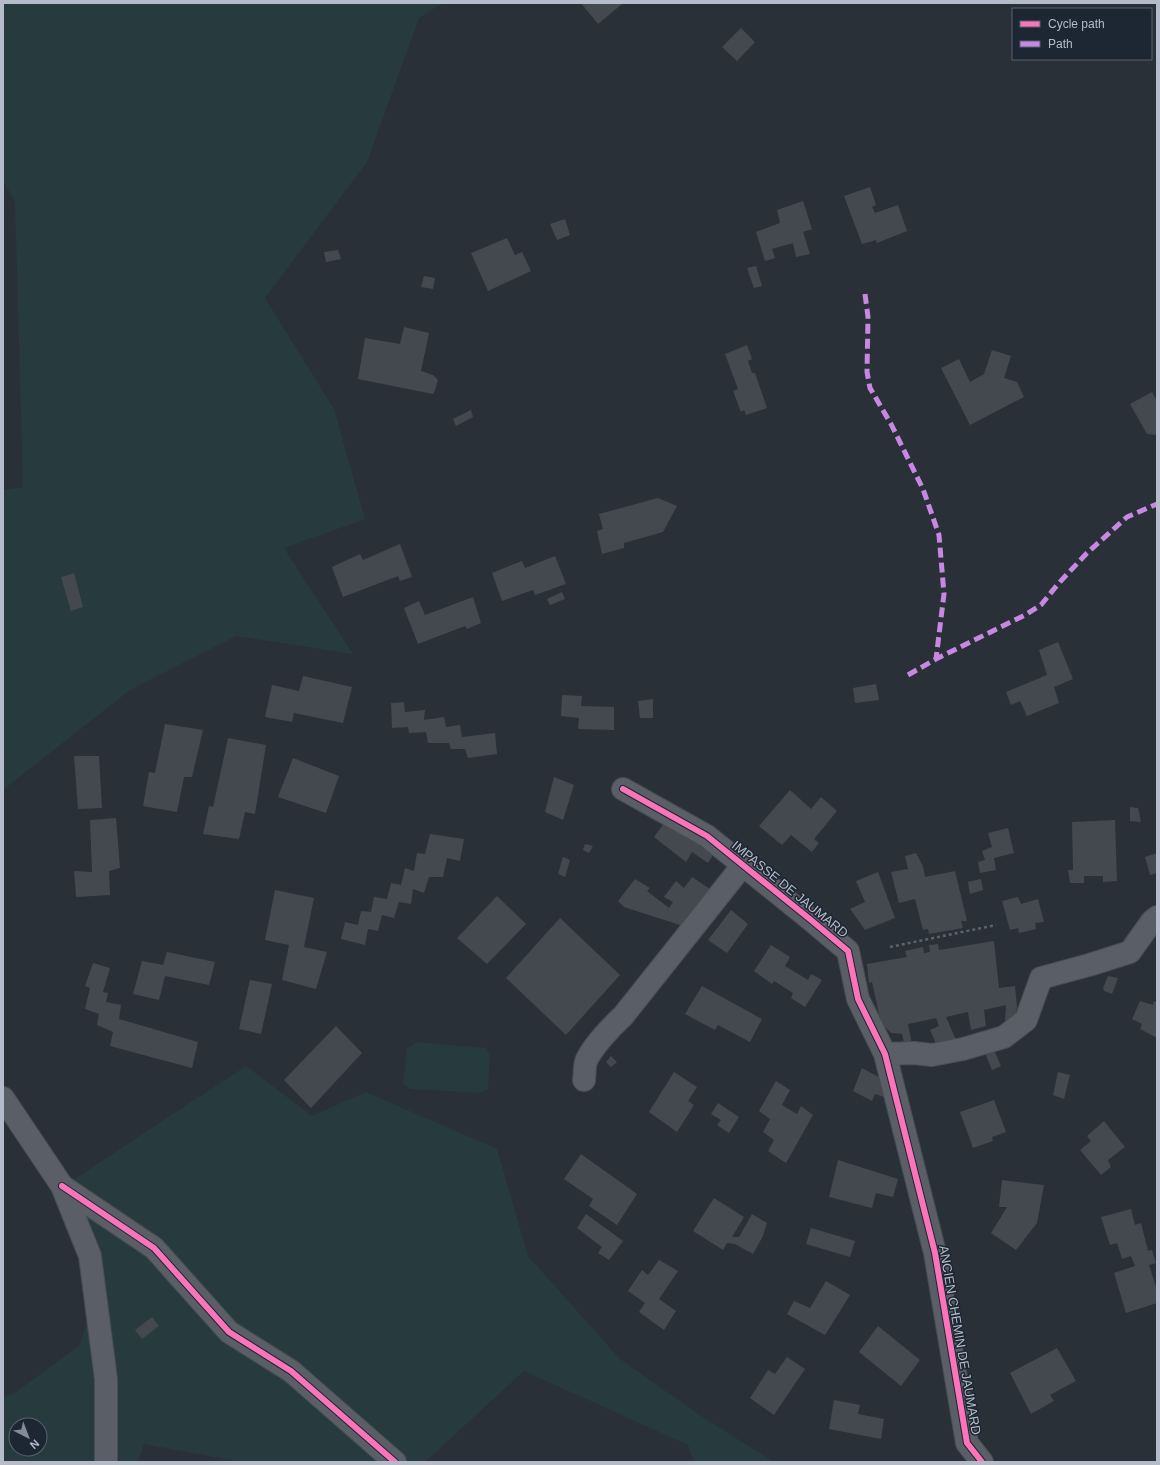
<svg xmlns="http://www.w3.org/2000/svg" width="1160" height="1465" font-family="Arial,sans-serif">
<style>
.green{fill:#273a3e;fill-rule:evenodd}
.building{fill:#444950}
.lines{fill:none;stroke-linecap:round;stroke-linejoin:round}
.minor-casing{stroke:#484c53;stroke-width:24}
.path{stroke:#5d636a;stroke-width:2.5;stroke-dasharray:3 3;stroke-linecap:butt}
.minor{stroke:#5a5e66;stroke-width:22}
.quiet{stroke:#c787e3;stroke-width:5;stroke-dasharray:10 5;stroke-linecap:butt}
.cycleway-casing{stroke:#1d2633;stroke-width:8}
.cycleway{stroke:#fb73b8;stroke-width:6}
.labels{text-anchor:middle;dominant-baseline:central;stroke-width:3;stroke-linejoin:round;paint-order:stroke}
.street-label{font-size:13px;fill:#b4bcc9;stroke:#1d2633}
</style>
<rect width="100%" height="100%" fill="#2a3038"/>
<path class="green" d="M3,3H443L419,18L367,162L265,298L334,409L365,519L284,548L353,654L236,636L130,690L3,790V490L23,487L15,201L3,181Z
M417,1042L486,1048L490,1054L488,1089L480,1093L410,1089L403,1083L407,1048Z
M246,1066L312,1116L366,1092L497,1149L528,1256L620,1359L701,1416L774,1462H694L688,1445L524,1371L425,1462H241L144,1444L138,1462H3V1396L13,1394L80,1345L103,1264L70,1182ZM16,1425H40V1449H16Z"/>
<path class="building" d="M581,3H621L622,4L598,24Z
M741,28L755,42L737,61L722,47Z
M870,187L876,205L872,207L875,213L898,205L907,231L877,243L876,240L862,244L844,196Z
M803,201L812,229L803,232L810,254L796,257L793,243L772,249L775,258L765,261L756,232L780,223L777,210Z
M565,219L570,235L557,240L550,224Z
M507,238L515,255L522,252L531,271L488,291L471,253Z
M338,250L341,259L326,262L324,252Z
M756,266L762,286L754,288L747,268Z
M424,276L435,278L433,289L421,287Z
M404,327L429,333L421,371L433,375L438,380L435,390L433,394L358,379L365,338L400,344Z
M747,345L752,359L748,361L752,373H755L767,408L746,415L744,410L741,412L733,391L738,389L725,354Z
M992,350L1011,356L1004,378L1017,382L1024,397L970,425L941,368L959,359L970,382L984,374Z
M1152,392L1157,401V435L1147,434L1130,404Z
M471,410L473,417L456,426L453,419Z
M658,498L677,506L663,532L624,543V548L602,554L597,531L603,529L599,514Z
M400,544L412,577L400,581L398,576L343,597L332,567L360,554L363,560Z
M555,556L566,584L535,595L533,590L502,601L492,573L522,561L525,568Z
M74,573L83,607L71,611L61,577Z
M562,592L565,599L550,605L547,599Z
M473,597L481,623L467,629L465,626L418,644L404,608L419,601L425,615Z
M1058,642L1073,679L1054,687L1059,703L1027,716L1020,701L1011,705L1006,692L1047,675L1039,650Z
M303,676L352,687L343,723L294,713L292,722L265,717L272,685L299,691Z
M876,684L879,700L855,703L853,688Z
M562,695L582,696L581,706L614,707V730L578,729L579,718L561,716Z
M653,699V718H640L638,701Z
M404,702L405,712L425,710L424,720L444,717L446,727L460,725L462,737L495,733L497,754L468,758L465,749H451L449,743H428L426,732L409,733L408,727L392,728L391,703Z
M165,724L203,730L192,777H184L177,812L143,806L149,772L155,773Z
M228,738L266,745L255,814L245,812L239,839L203,834L209,806L213,807Z
M74,756H99L102,808L78,809Z
M293,758L339,776L326,813L278,797Z
M554,777L574,785L563,820L545,812Z
M790,790L811,809L821,797L837,811L814,839L819,843L812,852L791,835L782,845L759,826Z
M1130,807L1138,808L1141,822L1130,821Z
M116,818L120,868L109,871L110,895L76,897L74,871L92,872L90,820Z
M667,819L713,855L708,863L692,852L686,862L654,837Z
M1115,820L1117,881L1103,882V876H1084V883H1070L1068,870H1073L1072,822Z
M1008,828L1014,853L994,858L996,870L980,873L978,862L985,860L982,851L992,847L988,833Z
M430,834L464,839L460,861L447,858L443,877H429L424,893L413,889L411,904L399,902L394,918L382,915L378,931L368,929L365,945L341,939L345,922L358,925L361,911L371,912L374,897L387,899L391,883L401,885L405,868L414,871L417,853L425,854Z
M585,844L593,846L589,853L583,850Z
M916,853L923,866L925,877L955,871L967,921H961L963,928L929,934L928,929L923,930L915,899L899,903L891,872L908,869L905,856Z
M1157,853V873L1150,875L1145,857Z
M563,857L570,860L565,877L558,874Z
M878,872L895,918L865,930L850,909L865,902L856,881Z
M692,877L710,889L683,926L624,907L618,901L635,879L650,888L647,891L669,908L673,902L664,897L676,881L684,888Z
M981,879L983,890L970,894L968,882Z
M275,890L314,898L304,947L327,952L316,989L282,980L289,945L265,940Z
M497,896L526,924L487,964L457,938Z
M1018,897L1021,904L1038,899L1044,922L1035,923L1036,929L1019,933L1018,928L1010,930L1002,901Z
M731,910L748,924L727,953L708,940Z
M560,918L620,975L566,1035L506,978Z
M994,941L999,988L1015,986L1017,1007L1016,1013L1011,1019L1005,1022L1006,1005L984,1010L986,1026L971,1030L968,1012L946,1017L956,1040L937,1046L930,1030L939,1026L936,1018L908,1024L912,1045L904,1043L902,1034L891,1033L881,1023L872,982L869,983L867,964L907,957L905,951L923,947L924,953L930,952L929,945L938,944L939,950Z
M771,945L790,957L785,966L808,980L811,974L822,980L805,1007L791,998L793,993L774,981L772,984L754,971Z
M167,952L215,962L209,985L165,976L159,1000L133,994L142,961L163,965Z
M93,963L110,968L103,992L108,993L106,1002L121,1005L119,1019L198,1042L192,1068L110,1046L113,1032L97,1025L99,1014L85,1009L90,988L85,986Z
M1108,976L1118,978L1112,994L1104,991L1103,988Z
M250,980L272,984L261,1034L239,1029Z
M702,986L762,1019L750,1042L718,1025L715,1030L685,1014Z
M1140,1001L1153,1005L1154,1001L1157,1003V1038L1140,1029L1142,1024L1132,1019Z
M336,1026L362,1053L311,1108L284,1080Z
M994,1050L1001,1066L992,1070L985,1053Z
M611,1056L617,1062L611,1067L606,1062Z
M862,1068L888,1082L884,1097L875,1094L872,1101L853,1091Z
M674,1072L697,1087L688,1101L694,1105L677,1132L649,1112Z
M1058,1072L1070,1075L1064,1099L1053,1095Z
M776,1081L790,1090L782,1105L797,1114L801,1106L813,1115L786,1163L768,1151L774,1140L763,1132L770,1119L759,1111Z
M994,1100L1006,1132L992,1137L993,1141L973,1148L960,1112Z
M718,1103L739,1117L729,1133L717,1125L721,1120L711,1114Z
M1104,1121L1125,1147L1108,1160L1111,1167L1101,1175L1080,1150L1091,1141L1087,1136Z
M581,1154L637,1194L617,1225L589,1206L593,1199L564,1179Z
M838,1160L898,1179L893,1197L876,1193L872,1208L829,1197Z
M1002,1180L1044,1185L1037,1223L1016,1250L991,1233L1007,1207H999Z
M714,1198L744,1217L732,1237H739L752,1214L767,1223L763,1236L753,1254L735,1244L727,1243L723,1250L693,1231Z
M1131,1209L1135,1225L1141,1223L1148,1251L1152,1250L1156,1263L1149,1265L1157,1290V1303L1126,1313L1114,1273L1135,1266L1131,1256L1122,1259L1117,1243L1110,1245L1101,1217Z
M586,1214L623,1241L609,1260L598,1253L602,1247L577,1228Z
M811,1228L855,1241L850,1257L806,1244Z
M659,1260L678,1271L659,1299L676,1311L664,1330L639,1312L645,1303L628,1291L642,1270L648,1275Z
M826,1281L850,1295L825,1335L787,1314L794,1301L810,1308Z
M152,1317L159,1326L142,1339L135,1330Z
M878,1326L920,1360L901,1386L859,1352Z
M1057,1348L1076,1381L1050,1395L1054,1401L1031,1414L1010,1373Z
M787,1357L805,1369L774,1415L750,1398L768,1370L775,1374Z
M834,1400L860,1405L858,1414L884,1419L881,1439L829,1429Z"/>
<g class="lines">
<defs>
<path id="minor" d="M623,789L707,836L811,920L848,951L858,999L885,1054L935,1253L967,1443L982,1462
M885,1054L914,1053L932,1055L963,1049L1004,1037L1026,1020L1041,978L1089,965L1130,952L1152,921L1157,917
M584,1080C585,1074 584,1064 587,1059C594,1045 612,1026 623,1016L743,865
M3,1098L62,1186L90,1256L106,1379V1462
M62,1186L154,1248L229,1332L291,1371L395,1462"/>
</defs>
<use href="#minor" class="minor-casing"/>
<path class="path" d="M890,947L996,925"/>
<use href="#minor" class="minor"/>
<path class="quiet" d="M865,294L868,317L867,372L870,388L891,424L923,489L939,535L944,594L936,659
M908,675L936,659L1025,615L1041,605L1058,584L1087,553L1127,517L1157,504"/>
<defs>
<path id="cycleway" d="M623,789L707,836L811,920L848,951L858,999L885,1054L935,1253L967,1443L982,1462
M62,1186L154,1248L229,1332L291,1371L395,1462"/>
</defs>
<use href="#cycleway" class="cycleway-casing"/>
<use href="#cycleway" class="cycleway"/>
</g>
<g class="labels">
<g class="street-label">
<text transform="translate(790 889) rotate(39)">IMPASSE DE JAUMARD</text>
<text transform="translate(960 1340) rotate(80)">ANCIEN CHEMIN DE JAUMARD</text>
</g>
</g>
<rect width="1160" height="1465" fill="none" stroke="#b4bcc9" stroke-width="8"/>
<rect x="1012" y="8" width="140" height="52" fill="#1d2633" stroke="#59626f"/>
<rect x="1020" y="21" width="20" height="6" fill="#fb73b8" stroke="#59626f"/>
<text x="1048" y="28" font-size="12" fill="#b4bcc9">Cycle path</text>
<rect x="1020" y="41" width="20" height="6" fill="#c787e3" stroke="#59626f"/>
<text x="1048" y="48" font-size="12" fill="#b4bcc9">Path</text>
<g transform="translate(28 1437) rotate(138)"><circle r="19" fill="#1d2633" stroke="#59626f"/>
<path d="M0-3L7 15L0 10L-7 15Z" fill="#848b96"/>
<text y="-6" font-size="11" font-weight="bold" text-anchor="middle" fill="#b4bcc9">N</text>
</g>
</svg>
